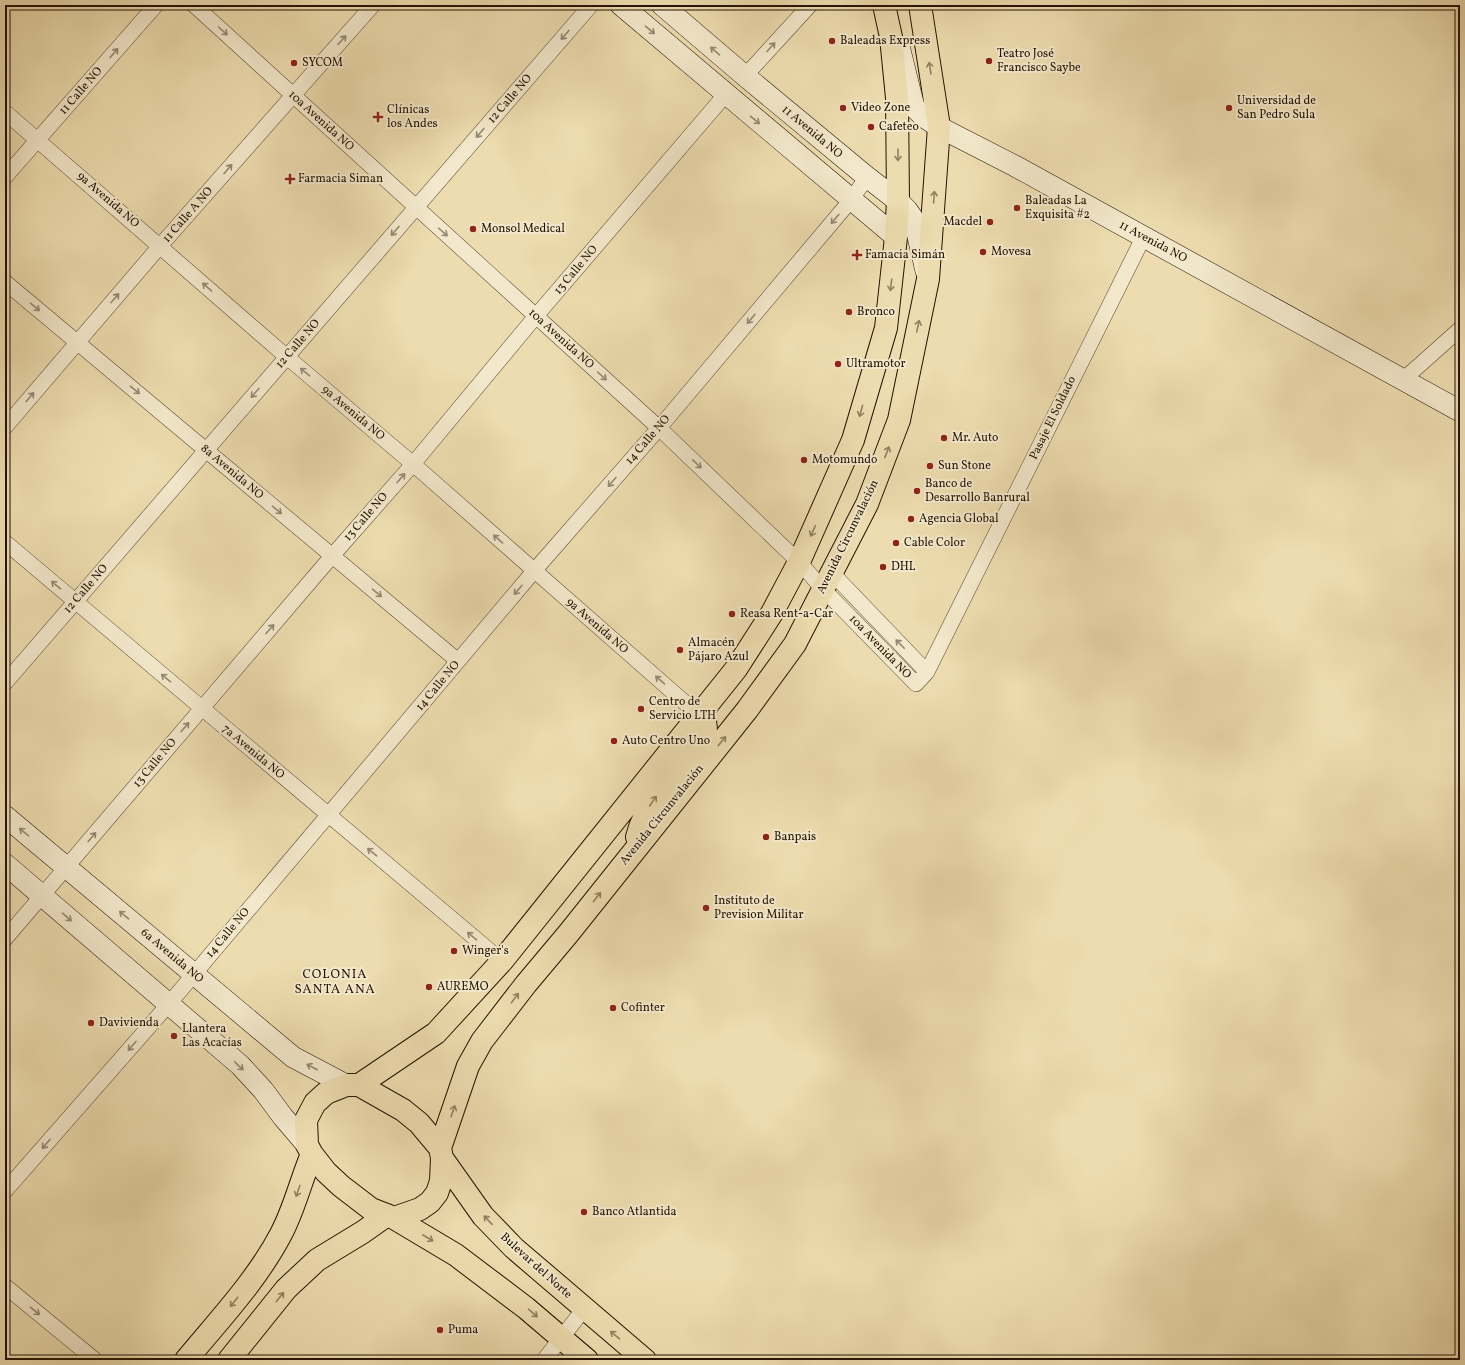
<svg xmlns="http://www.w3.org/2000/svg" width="1465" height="1365" font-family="Vollkorn,serif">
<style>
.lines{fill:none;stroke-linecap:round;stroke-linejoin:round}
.street-casing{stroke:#56442c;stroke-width:16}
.secondary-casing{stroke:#231201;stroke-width:22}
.highway-casing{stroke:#231201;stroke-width:24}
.street{stroke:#f3e8cb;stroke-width:15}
.secondary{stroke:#f3e8cb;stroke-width:21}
.highway{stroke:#eddcaf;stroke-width:22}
.oneway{stroke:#958870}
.oneway2{stroke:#928161}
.poi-dot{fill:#8f2418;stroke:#f3e8cb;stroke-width:1.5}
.labels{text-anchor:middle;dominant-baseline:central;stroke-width:4;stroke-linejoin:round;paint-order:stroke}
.poi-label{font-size:12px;fill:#231201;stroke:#f3e8cb;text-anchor:start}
.street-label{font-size:12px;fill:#231201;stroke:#f3e8cb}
.neighbourhood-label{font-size:13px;letter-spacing:1px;fill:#231201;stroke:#f3e8cb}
</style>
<rect width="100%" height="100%" fill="#eddcaf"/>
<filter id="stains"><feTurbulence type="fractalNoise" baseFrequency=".005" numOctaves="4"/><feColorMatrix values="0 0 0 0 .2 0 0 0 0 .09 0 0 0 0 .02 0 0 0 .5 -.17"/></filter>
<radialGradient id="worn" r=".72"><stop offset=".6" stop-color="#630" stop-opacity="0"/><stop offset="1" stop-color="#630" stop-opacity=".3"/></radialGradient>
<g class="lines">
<defs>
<path id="street" d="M194,5L659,428L799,562L823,589L916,684L927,672L1144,236
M745,76L810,5
M5,112L287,357L413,464L699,715
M5,177L156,5
M5,282L458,661
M1404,379L1460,329
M5,427L160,246L373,5
M5,542L502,961
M831,572L927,672
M5,683L591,5
M5,939L332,556L413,464L536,316L726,94
M5,1191L168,1005L534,571L659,428L851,200L867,177
M5,1286L95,1360
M544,1360L584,1309"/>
<path id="secondary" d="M621,5L896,237
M662,5L745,76L867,177L898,201L907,210L912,217L916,228L926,271
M897,46L900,50L914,107L924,117L939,127L1015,166L1460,411
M5,816L293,1057L346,1085
M5,864L240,1065L263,1090L283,1117L307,1145"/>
<path id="highway" d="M637,837C646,800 681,764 705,734C707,726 706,720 699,715
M346,1085H359L403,1110L419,1123L440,1148L442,1158L441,1181L437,1193L430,1202L420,1209L394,1218L371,1209L341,1186L326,1172L312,1154L307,1145L306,1120L315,1103L326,1093Z
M359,1085L436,1033L502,961L736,669L772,613L799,562L853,440L886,328L896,237L898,201L897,98L891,37L884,5
M440,1148L468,1066L482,1041L526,984L568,934L747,710L795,644L867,504L899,420L928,279L939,127L920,5
M442,1158L483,1216L514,1248L645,1360
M394,1218L456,1255L526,1308L587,1360
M186,1360C219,1320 257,1280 281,1234C294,1210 301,1180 312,1154
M229,1360L286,1289L317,1260L363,1232L387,1215"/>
</defs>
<use href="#street" class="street-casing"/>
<use href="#secondary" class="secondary-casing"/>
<use href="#highway" class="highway-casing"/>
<use href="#street" class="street"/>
<use href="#secondary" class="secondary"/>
<use href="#highway" class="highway"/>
</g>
<defs><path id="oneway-shaft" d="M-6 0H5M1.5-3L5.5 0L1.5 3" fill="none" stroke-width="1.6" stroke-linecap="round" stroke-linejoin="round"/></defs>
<g class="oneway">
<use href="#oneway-shaft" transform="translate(650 30) rotate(40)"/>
<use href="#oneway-shaft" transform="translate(223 31) rotate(42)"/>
<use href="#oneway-shaft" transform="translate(565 35) rotate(131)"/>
<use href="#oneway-shaft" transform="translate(342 40) rotate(-48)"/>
<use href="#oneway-shaft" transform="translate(771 47) rotate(-48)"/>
<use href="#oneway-shaft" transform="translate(715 51) rotate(-139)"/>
<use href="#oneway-shaft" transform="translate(114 53) rotate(-49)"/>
<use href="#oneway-shaft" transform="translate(755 120) rotate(40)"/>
<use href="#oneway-shaft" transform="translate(480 133) rotate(131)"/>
<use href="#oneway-shaft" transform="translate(228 169) rotate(-49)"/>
<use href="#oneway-shaft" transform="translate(835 219) rotate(130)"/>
<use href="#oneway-shaft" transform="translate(395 231) rotate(131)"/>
<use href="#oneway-shaft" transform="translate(443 232) rotate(42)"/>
<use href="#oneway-shaft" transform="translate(207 287) rotate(-139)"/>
<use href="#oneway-shaft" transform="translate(115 298) rotate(-49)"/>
<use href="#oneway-shaft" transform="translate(35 307) rotate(40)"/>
<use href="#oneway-shaft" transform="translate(751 319) rotate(130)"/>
<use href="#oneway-shaft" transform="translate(305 372) rotate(-140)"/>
<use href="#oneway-shaft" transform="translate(602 376) rotate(42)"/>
<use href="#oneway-shaft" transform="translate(135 390) rotate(40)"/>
<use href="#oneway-shaft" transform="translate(255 393) rotate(131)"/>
<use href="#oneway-shaft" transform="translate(30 397) rotate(-50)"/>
<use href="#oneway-shaft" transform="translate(697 464) rotate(44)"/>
<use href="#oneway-shaft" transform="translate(401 478) rotate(-49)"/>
<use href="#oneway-shaft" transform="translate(612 482) rotate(131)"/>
<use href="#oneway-shaft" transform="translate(277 510) rotate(40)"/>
<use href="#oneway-shaft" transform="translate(498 539) rotate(-139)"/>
<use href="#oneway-shaft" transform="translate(56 585) rotate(-140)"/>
<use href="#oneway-shaft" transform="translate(518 590) rotate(130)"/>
<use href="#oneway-shaft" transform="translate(377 593) rotate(40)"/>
<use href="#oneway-shaft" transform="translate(270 629) rotate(-49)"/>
<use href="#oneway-shaft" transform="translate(900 644) rotate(-134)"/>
<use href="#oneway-shaft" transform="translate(166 678) rotate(-140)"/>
<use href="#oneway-shaft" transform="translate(660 680) rotate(-139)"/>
<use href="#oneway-shaft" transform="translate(185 727) rotate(-50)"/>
<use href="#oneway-shaft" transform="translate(24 832) rotate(-141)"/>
<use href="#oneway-shaft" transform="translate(92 837) rotate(-50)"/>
<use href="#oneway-shaft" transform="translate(372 852) rotate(-140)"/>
<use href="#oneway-shaft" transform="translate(124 915) rotate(-140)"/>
<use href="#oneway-shaft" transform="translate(67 917) rotate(41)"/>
<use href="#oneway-shaft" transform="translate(472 936) rotate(-140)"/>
<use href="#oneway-shaft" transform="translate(132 1046) rotate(131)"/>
<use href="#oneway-shaft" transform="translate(239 1066) rotate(43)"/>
<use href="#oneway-shaft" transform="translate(312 1067) rotate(-153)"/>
<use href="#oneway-shaft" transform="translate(46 1144) rotate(131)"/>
<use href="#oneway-shaft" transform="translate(35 1311) rotate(39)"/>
</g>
<g class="oneway2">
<use href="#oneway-shaft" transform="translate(930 68) rotate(-99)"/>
<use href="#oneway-shaft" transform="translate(898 155) rotate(90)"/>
<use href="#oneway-shaft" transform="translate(934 197) rotate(-86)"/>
<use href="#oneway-shaft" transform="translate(891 285) rotate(97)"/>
<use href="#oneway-shaft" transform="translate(918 326) rotate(-78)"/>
<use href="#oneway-shaft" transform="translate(861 411) rotate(106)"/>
<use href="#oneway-shaft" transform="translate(887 452) rotate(-69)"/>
<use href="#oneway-shaft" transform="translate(813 531) rotate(114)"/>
<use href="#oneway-shaft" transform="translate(722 741) rotate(-51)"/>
<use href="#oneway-shaft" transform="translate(653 801) rotate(-56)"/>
<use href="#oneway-shaft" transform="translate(597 897) rotate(-52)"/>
<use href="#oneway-shaft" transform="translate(515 998) rotate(-53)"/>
<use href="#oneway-shaft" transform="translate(453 1111) rotate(-71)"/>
<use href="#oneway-shaft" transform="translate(298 1191) rotate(109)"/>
<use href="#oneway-shaft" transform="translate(488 1220) rotate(-133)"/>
<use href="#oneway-shaft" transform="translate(428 1238) rotate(30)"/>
<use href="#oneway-shaft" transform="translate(280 1297) rotate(-51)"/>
<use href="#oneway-shaft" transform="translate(234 1302) rotate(129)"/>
<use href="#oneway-shaft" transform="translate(533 1313) rotate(41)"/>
<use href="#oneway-shaft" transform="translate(615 1335) rotate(-140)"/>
</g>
<g class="poi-dot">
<circle cx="832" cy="41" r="4"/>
<circle cx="989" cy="61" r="4"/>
<circle cx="294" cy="63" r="4"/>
<circle cx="843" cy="108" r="4"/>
<circle cx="1229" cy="108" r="4"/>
<path d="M376 111h4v4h4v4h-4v4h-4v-4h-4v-4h4z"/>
<circle cx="871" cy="127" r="4"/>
<path d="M288 173h4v4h4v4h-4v4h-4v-4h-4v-4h4z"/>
<circle cx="1017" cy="208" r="4"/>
<circle cx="990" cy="222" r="4"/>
<circle cx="473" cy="229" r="4"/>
<circle cx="983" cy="252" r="4"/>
<path d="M855 249h4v4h4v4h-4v4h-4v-4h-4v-4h4z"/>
<circle cx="849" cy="312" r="4"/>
<circle cx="838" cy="364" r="4"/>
<circle cx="944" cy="438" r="4"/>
<circle cx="804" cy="460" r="4"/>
<circle cx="930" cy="466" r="4"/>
<circle cx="917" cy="491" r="4"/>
<circle cx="911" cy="519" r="4"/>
<circle cx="896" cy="543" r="4"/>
<circle cx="883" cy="567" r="4"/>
<circle cx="732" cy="614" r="4"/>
<circle cx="680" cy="650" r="4"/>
<circle cx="641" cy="709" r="4"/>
<circle cx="614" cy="741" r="4"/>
<circle cx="766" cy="837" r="4"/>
<circle cx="706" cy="908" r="4"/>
<circle cx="454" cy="951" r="4"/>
<circle cx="429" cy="987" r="4"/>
<circle cx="613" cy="1008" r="4"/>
<circle cx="91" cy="1023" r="4"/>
<circle cx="174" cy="1036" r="4"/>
<circle cx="584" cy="1212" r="4"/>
<circle cx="440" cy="1330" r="4"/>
</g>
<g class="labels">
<g class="poi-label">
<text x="840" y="41">Baleadas Express</text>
<text x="997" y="54">Teatro José<tspan x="997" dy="14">Francisco Saybe</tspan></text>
<text x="302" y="63">SYCOM</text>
<text x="1237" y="101">Universidad de<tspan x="1237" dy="14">San Pedro Sula</tspan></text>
<text x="851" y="108">Video Zone</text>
<text x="387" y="110">Clínicas<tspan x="387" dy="14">los Andes</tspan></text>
<text x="879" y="127">Cafeteo</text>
<text x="298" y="179">Farmacia Siman</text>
<text x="1025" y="201">Baleadas La<tspan x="1025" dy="14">Exquisita #2</tspan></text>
<text x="982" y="222" text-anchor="end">Macdel</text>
<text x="481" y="229">Monsol Medical</text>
<text x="991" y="252">Movesa</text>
<text x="865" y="255">Famacia Simán</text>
<text x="857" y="312">Bronco</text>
<text x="846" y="364">Ultramotor</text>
<text x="952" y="438">Mr. Auto</text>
<text x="812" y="460">Motomundo</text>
<text x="938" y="466">Sun Stone</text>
<text x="925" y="484">Banco de<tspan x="925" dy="14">Desarrollo Banrural</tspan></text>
<text x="919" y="519">Agencia Global</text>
<text x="904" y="543">Cable Color</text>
<text x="891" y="567">DHL</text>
<text x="740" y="614">Reasa Rent-a-Car</text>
<text x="688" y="643">Almacén<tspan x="688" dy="14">Pájaro Azul</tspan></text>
<text x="649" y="702">Centro de<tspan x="649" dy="14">Servicio LTH</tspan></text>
<text x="622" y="741">Auto Centro Uno</text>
<text x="774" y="837">Banpais</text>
<text x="714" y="901">Instituto de<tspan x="714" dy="14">Prevision Militar</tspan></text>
<text x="462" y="951">Winger's</text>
<text x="437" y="987">AUREMO</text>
<text x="621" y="1008">Cofinter</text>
<text x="99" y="1023">Davivienda</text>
<text x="182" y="1029">Llantera<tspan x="182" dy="14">Las Acacías</tspan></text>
<text x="592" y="1212">Banco Atlantida</text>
<text x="448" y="1330">Puma</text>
</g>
<g class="street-label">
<text transform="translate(81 91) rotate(-49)">11 Calle NO</text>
<text transform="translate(510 99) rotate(-49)">12 Calle NO</text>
<text transform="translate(321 121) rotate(42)">10a Avenida NO</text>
<text transform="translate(812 132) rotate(40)">11 Avenida NO</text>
<text transform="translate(108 200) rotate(41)">9a Avenida NO</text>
<text transform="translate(188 215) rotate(-49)">11 Calle A NO</text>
<text transform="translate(1153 242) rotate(28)">11 Avenida NO</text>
<text transform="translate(576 270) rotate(-50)">13 Calle NO</text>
<text transform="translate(561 339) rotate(42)">10a Avenida NO</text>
<text transform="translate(298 344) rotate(-49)">12 Calle NO</text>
<text transform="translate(353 413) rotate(40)">9a Avenida NO</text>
<text transform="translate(1053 418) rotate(-64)">Pasaje El Soldado</text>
<text transform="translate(648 440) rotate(-49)">14 Calle NO</text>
<text transform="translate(232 472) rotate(40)">8a Avenida NO</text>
<text transform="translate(366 517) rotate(-49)">13 Calle NO</text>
<text transform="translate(848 537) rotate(-64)">Avenida Circunvalación</text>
<text transform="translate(86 589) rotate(-49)">12 Calle NO</text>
<text transform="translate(597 626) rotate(41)">9a Avenida NO</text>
<text transform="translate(880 647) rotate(46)">10a Avenida NO</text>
<text transform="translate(438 686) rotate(-50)">14 Calle NO</text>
<text transform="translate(253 752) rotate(40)">7a Avenida NO</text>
<text transform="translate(155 763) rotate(-50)">13 Calle NO</text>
<text transform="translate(662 815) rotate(-51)">Avenida Circunvalación</text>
<text transform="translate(228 933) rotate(-50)">14 Calle NO</text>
<text transform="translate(172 956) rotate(40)">6a Avenida NO</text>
<text transform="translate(536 1266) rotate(42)">Bulevar del Norte</text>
</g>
<g class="neighbourhood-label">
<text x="335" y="975">COLONIA<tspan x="335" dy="15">SANTA ANA</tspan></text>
</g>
</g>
<rect width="1465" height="1365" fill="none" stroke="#eddcaf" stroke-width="20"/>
<rect x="6" y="6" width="1453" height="1353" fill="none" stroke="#231201" stroke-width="2"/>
<rect x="10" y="10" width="1445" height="1345" fill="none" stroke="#231201"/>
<rect width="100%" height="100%" filter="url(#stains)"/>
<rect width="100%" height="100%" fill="url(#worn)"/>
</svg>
